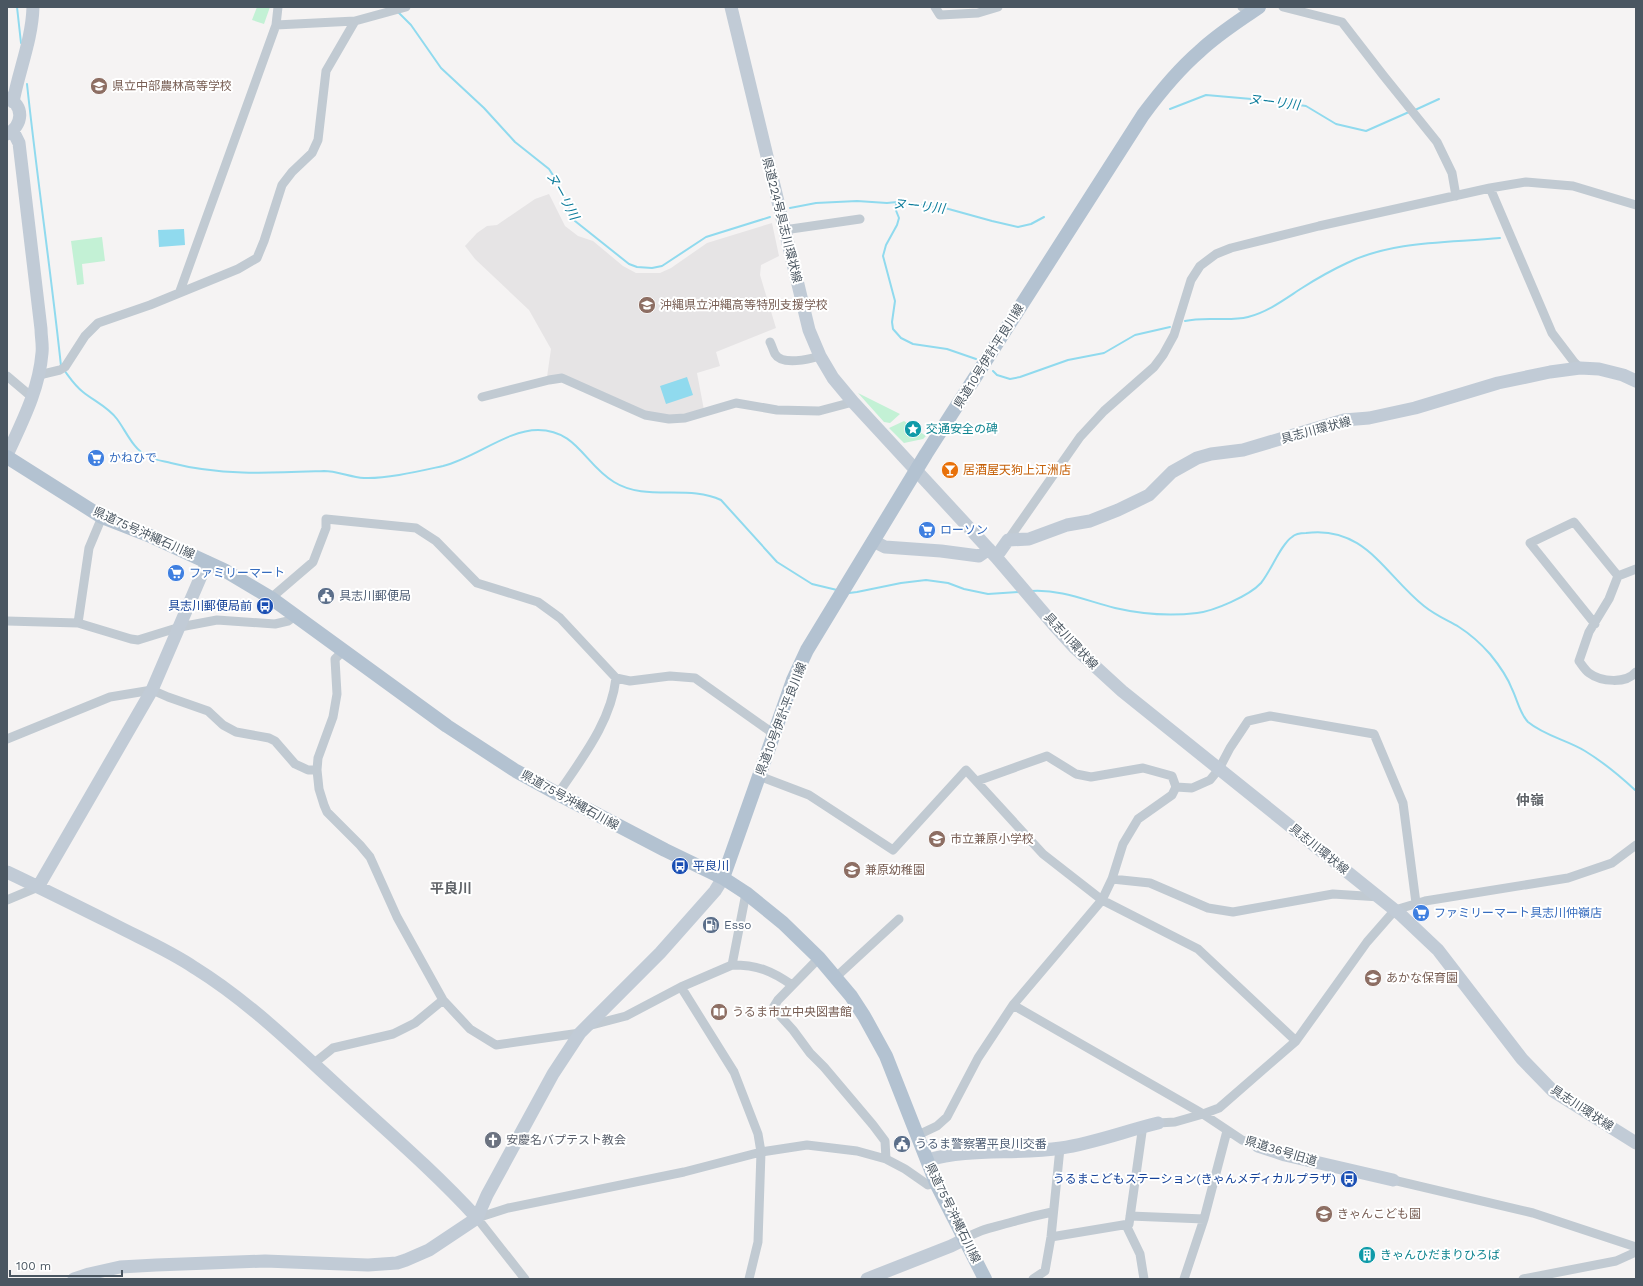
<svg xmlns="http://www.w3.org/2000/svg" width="1643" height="1286" font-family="'Work Sans','Noto Sans JP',sans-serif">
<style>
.education{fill:#e6e4e5}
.green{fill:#c3f1d5}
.water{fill:#90daee}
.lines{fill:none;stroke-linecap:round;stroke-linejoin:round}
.stream{stroke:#90daee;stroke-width:2}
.street{stroke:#c1cad2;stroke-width:9}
.secondary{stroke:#c1cbd6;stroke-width:13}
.primary{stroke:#b3c2d1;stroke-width:14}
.labels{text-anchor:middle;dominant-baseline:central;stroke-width:4;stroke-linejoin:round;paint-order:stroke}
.education-label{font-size:12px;fill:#785e54;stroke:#fff;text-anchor:start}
.street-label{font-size:12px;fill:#4a5661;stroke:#fff}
.culture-label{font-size:12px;fill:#0d838f;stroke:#fff;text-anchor:start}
.shop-label{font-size:12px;fill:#366cbe;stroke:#fff;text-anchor:start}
.food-label{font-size:12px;fill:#c56008;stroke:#fff;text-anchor:start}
.service-label{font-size:12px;fill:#4e5e75;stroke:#fff;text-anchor:start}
.transit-label{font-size:12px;fill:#164399;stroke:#fff;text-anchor:end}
.worship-label{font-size:12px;fill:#5b616d;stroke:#fff;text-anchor:start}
.water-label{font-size:13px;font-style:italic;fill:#0c7c9b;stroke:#fff}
.quarter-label{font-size:14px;font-weight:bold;fill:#5f6368;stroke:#fff}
</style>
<rect width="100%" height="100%" fill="#f5f3f3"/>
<path class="education" d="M549,194L565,226L578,236L593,241L623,266L636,273H660L671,268L707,243L772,223L779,256L761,265L760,275L776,328L716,352L720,366L697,373L704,410L685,416H659L547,377L551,349L529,310L475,259L465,246L477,233L487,226L497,225L535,199Z"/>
<path class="green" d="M257,7H270L264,24L252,20Z
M102,237L105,261L82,264L84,284L77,285L71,241Z
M858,393L900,414L890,423L884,422Z
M904,421L926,436L923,439L904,443L889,428Z"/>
<path class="water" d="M184,229L185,245L159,247L158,230Z
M687,377L693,395L666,404L660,386Z"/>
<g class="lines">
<path class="stream" d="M17,7L21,43
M398,12L411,25L441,68L484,108L515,142L549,169L558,183L575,221L629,264L637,267L652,268L662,266L706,237L770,217
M27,84C37,178 51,272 61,366
M1170,109L1206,95L1263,100L1306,106L1336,124L1366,131L1409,112
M1415,110L1439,99
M897,202L895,208L899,218L897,225L886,245L883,256L895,301L892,322L893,329L901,338L913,344L947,349L976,359
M790,208L816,203L857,201L887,203L897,202L945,208L992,221L1018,227L1031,224L1044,217
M1185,321C1206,316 1228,322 1248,317C1268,312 1285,299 1302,288C1316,279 1332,270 1347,263C1394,240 1449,243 1500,238
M64,370C70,378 75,386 83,392C94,401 108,407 117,419C126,431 133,449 147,456C154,460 163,461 171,463C221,476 273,473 324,471C337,471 350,477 364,478C387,479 420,471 443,466C475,458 507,430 538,430C577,430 585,465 614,482C646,502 688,484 721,500L777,562L812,584L837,590
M993,371L997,375L1010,379L1020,377L1068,360L1104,353L1135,335L1170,327
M1031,591C1061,589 1087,601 1115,608C1141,614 1171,616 1197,613C1214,611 1249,596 1261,583C1271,571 1281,544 1292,537C1295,534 1301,533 1306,533C1365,525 1385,575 1424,606C1435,615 1447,620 1459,627C1470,634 1482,645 1490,654C1499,665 1507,676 1512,689C1517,699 1520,714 1528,722C1545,736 1567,740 1585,751C1603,762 1620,776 1635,790
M849,593L857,592L901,583L926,580L948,583L964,589L988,594L1019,592"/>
<path class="street" d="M935,7L940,15L978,13L998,7
M1242,7L1250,13
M1283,7L1342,22L1383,75L1437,142L1452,173L1456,196
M276,25L355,21L406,7
M1490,188L1552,333L1574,362L1580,368
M784,230L860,219
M180,291L276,25L278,7
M770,342C772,346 773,350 775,354C782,366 810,359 820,356
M39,375L60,370L65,367L85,336L98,323L150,305L238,269L257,258L264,241L282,185L292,172L312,153L318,140L326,71L355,21
M7,376L33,398
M482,397L549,380L562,378L645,415L669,419L685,418L736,403L777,410L819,411L853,402
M1008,540L1080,437L1104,411L1154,367L1163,355L1174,335L1191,280L1200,266L1216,254L1231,248L1319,226L1490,188L1526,182L1573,186L1636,205
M1636,569L1618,576L1609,599L1589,632L1579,661C1582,665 1585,670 1589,673C1601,682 1626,684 1636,672
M271,598L313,562L326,528V519L416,528L436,541L477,583L538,602L560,618L616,678L630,681L670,676L695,678L774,734
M7,621L78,623L131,639L138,640L180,627L217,620L275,624L288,621L295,616
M78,623L89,548L102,517
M1595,624L1530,543L1574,522L1618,576
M343,651L335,659L337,694L333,717L318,758L317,770L319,789L324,805L327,812L360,845L370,857L397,917L443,1000L470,1029L496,1045L580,1033
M7,739L110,697L152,690L168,697L208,711L223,725L236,732L269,738L275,741L295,764L308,770H317
M759,776L809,795L893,850L966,770L1043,854L1102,900L1198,949L1296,1041
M977,781L1047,756L1076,774L1091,777L1143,768L1172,776L1176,787
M1176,787L1192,788L1210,780L1219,769L1230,748L1248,721L1270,716L1374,734L1403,803L1416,903
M558,794C582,758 611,722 616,678
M1112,879L1150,883L1208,908L1233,912L1333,894L1380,897
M7,900L38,887
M819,958L778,1000L773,1008L793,1030L810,1053L824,1067L873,1125L885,1141L886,1159
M732,965C758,965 772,971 792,985
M836,977L899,919
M681,987L734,1072L758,1134L761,1152L758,1242L749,1279
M1013,1005L1203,1114L1219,1108L1296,1041L1367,942L1395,910L1425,901L1568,878L1612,863L1636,845
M588,1026L626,1016L681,987L732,965L746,893
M313,1064L333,1048L393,1034L415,1023L443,1000
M1158,1123L1175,1122L1203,1114L1242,1140L1258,1146
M918,1135L937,1126L947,1117L978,1058L1013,1005L1102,900L1112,879L1123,844L1138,819L1172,795L1176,787
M1393,1180L1533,1213L1636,1247
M1130,1216L1204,1219
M1126,1225L1140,1254L1144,1279
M1051,1237L1129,1224L1142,1132L1140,1128
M965,1239C979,1229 996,1227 1012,1222C1026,1218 1038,1215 1052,1212
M525,1279L477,1218L508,1208L684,1172L761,1152L807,1145L857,1151L886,1159L905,1169L928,1185L936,1183
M1033,1279L1045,1271L1051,1237L1060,1148
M1184,1279L1204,1219L1227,1131
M1523,1279L1616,1261L1636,1252"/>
<path class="secondary" d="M731,7L809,330L820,356L833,378L853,402L996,557L1054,625L1075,648L1122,691L1401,915L1438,950L1522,1059L1553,1091L1636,1143
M7,98C25,105 23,126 7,134
M13,102C19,70 32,40 33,7
M7,455C22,422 39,390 42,353C43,345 41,337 41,329L19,143L13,131
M873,541L885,547L941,551L979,556L989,549
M996,557L1008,540L1029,539L1067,525L1090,521L1118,510L1149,495L1172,472L1197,458L1211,454L1243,450L1344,420L1369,418L1415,408L1498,383L1550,372L1580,368L1599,369L1623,375L1636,381
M7,872C43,889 79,907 115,925C142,939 170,951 195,968C248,1001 293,1045 339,1087C386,1130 434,1171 477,1218
M38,887L152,690L207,562
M1258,1146L1285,1155L1393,1180
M928,1160C969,1148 1017,1155 1061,1148C1094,1143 1125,1131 1158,1123
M74,1279L89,1274L120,1267L156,1265L265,1261L368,1265L397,1263L406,1260L429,1250L477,1218L487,1195L553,1074L580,1033L660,953L715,891L723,878
M867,1279L951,1246L965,1239"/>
<path class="primary" d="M7,457L102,517L148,535L224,570L271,598L447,726L516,771L558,794L665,850L723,878L746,893L783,923L819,958L851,996L864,1016L886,1056L936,1183L985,1279
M723,878L793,680L807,650L926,454L1143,115C1160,92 1178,70 1200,51C1218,34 1239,21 1259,7"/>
</g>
<defs>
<symbol id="school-disc" viewBox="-11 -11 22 22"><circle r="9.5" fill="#8d6e63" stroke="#fff"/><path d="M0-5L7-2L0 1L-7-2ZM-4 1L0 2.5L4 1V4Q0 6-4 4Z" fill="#fff"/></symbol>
<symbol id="sight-disc" viewBox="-11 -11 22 22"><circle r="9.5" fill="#0f9aa8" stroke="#fff"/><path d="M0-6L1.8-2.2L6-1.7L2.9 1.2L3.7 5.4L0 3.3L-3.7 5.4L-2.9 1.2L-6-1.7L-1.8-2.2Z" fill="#fff"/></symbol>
<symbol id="supermarket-disc" viewBox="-11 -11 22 22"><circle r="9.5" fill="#3f7fe0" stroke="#fff"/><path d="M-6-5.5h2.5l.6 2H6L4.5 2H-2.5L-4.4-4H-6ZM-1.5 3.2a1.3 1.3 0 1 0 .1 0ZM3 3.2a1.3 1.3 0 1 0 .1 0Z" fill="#fff"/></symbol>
<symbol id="bar-disc" viewBox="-11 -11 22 22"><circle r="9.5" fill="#e8710a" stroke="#fff"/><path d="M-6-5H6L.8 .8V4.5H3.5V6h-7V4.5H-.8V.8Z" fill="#fff"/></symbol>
<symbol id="civic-disc" viewBox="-11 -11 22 22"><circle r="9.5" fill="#5c6f8a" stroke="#fff"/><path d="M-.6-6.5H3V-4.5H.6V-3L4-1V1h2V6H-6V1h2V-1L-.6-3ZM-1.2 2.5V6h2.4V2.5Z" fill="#fff"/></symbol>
<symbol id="bus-disc" viewBox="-11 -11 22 22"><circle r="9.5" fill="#1a4fb4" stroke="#fff"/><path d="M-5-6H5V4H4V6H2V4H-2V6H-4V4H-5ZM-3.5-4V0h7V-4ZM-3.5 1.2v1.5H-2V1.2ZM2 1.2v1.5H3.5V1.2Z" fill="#fff"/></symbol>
<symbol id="fuel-disc" viewBox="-11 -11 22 22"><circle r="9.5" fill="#5c6f8a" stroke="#fff"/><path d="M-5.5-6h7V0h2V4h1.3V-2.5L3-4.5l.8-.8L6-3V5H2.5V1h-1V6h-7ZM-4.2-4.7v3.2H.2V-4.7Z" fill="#fff"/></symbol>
<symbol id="library-disc" viewBox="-11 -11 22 22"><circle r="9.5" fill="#8d6e63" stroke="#fff"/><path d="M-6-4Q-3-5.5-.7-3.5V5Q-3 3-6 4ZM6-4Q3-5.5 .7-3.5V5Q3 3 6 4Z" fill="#fff"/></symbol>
<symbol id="church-disc" viewBox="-11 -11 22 22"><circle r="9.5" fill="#6b7280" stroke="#fff"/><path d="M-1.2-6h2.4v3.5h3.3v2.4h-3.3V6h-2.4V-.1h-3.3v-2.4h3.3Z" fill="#fff"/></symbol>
<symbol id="building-disc" viewBox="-11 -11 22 22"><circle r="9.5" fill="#0f9aa8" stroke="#fff"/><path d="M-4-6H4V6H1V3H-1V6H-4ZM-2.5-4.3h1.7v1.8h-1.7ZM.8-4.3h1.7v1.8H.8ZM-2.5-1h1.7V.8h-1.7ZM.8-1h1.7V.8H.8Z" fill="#fff"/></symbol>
</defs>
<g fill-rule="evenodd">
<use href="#school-disc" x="89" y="76" width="20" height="20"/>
<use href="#school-disc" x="637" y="295" width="20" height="20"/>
<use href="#sight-disc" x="903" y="419" width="20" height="20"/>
<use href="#supermarket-disc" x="86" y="448" width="20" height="20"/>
<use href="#bar-disc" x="940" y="460" width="20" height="20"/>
<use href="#supermarket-disc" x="917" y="520" width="20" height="20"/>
<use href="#supermarket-disc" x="166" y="563" width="20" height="20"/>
<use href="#civic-disc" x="316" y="586" width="20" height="20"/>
<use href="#bus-disc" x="255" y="596" width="20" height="20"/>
<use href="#school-disc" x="927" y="829" width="20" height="20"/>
<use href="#bus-disc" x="670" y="856" width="20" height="20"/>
<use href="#school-disc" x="842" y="860" width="20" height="20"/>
<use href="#supermarket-disc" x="1411" y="903" width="20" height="20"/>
<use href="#fuel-disc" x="701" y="915" width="20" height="20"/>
<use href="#school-disc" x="1363" y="968" width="20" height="20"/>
<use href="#library-disc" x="709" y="1002" width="20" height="20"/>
<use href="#church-disc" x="483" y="1130" width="20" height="20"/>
<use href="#civic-disc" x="892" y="1134" width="20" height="20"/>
<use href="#bus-disc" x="1339" y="1169" width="20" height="20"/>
<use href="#school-disc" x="1314" y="1204" width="20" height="20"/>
<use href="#building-disc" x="1357" y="1245" width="20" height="20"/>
</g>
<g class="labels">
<g class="education-label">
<text x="112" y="86">県立中部農林高等学校</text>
<text x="660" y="305">沖縄県立沖縄高等特別支援学校</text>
<text x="950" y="839">市立兼原小学校</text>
<text x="865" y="870">兼原幼稚園</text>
<text x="1386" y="978">あかな保育園</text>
<text x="732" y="1012">うるま市立中央図書館</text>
<text x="1337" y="1214">きゃんこども園</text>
</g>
<g class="street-label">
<text transform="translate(782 220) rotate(76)">県道224号具志川環状線</text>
<text transform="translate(989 356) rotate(-58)">県道10号伊計平良川線</text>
<text transform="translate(1316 430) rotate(-15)">具志川環状線</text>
<text transform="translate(144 533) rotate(24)">県道75号沖縄石川線</text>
<text transform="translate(1071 641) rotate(47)">具志川環状線</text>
<text transform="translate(781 719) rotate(-69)">県道10号伊計平良川線</text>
<text transform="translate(570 800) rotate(29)">県道75号沖縄石川線</text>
<text transform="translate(1319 849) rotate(39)">具志川環状線</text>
<text transform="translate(1582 1108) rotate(33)">具志川環状線</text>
<text transform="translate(1281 1151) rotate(17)">県道36号旧道</text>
<text transform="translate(953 1213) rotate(64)">県道75号沖縄石川線</text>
</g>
<g class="culture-label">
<text x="926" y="429">交通安全の碑</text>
<text x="1380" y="1255">きゃんひだまりひろば</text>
</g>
<g class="shop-label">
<text x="109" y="458">かねひで</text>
<text x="940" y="530">ローソン</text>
<text x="189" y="573">ファミリーマート</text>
<text x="1434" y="913">ファミリーマート具志川仲嶺店</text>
</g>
<g class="food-label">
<text x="963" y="470">居酒屋天狗上江洲店</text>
</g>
<g class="service-label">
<text x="339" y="596">具志川郵便局</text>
<text x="724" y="925">Esso</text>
<text x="915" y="1144">うるま警察署平良川交番</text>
</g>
<g class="transit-label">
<text x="252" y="606">具志川郵便局前</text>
<text x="693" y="866" text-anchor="start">平良川</text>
<text x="1336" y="1179">うるまこどもステーション(きゃんメディカルプラザ)</text>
</g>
<g class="worship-label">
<text x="506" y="1140">安慶名バプテスト教会</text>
</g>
<g class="water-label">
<text transform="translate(1274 102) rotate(7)">ヌーリ川</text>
<text transform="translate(563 196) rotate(61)">ヌーリ川</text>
<text transform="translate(919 206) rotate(6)">ヌーリ川</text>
</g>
<g class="quarter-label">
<text x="1530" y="800">仲嶺</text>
<text x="451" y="888">平良川</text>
</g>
</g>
<rect width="1643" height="1286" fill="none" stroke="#4a5661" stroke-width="16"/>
<path d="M10 1270v6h112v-6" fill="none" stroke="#4a5661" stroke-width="2"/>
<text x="16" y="1270" font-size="12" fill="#4a5661" stroke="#ffffff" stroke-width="3" paint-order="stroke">100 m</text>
</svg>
